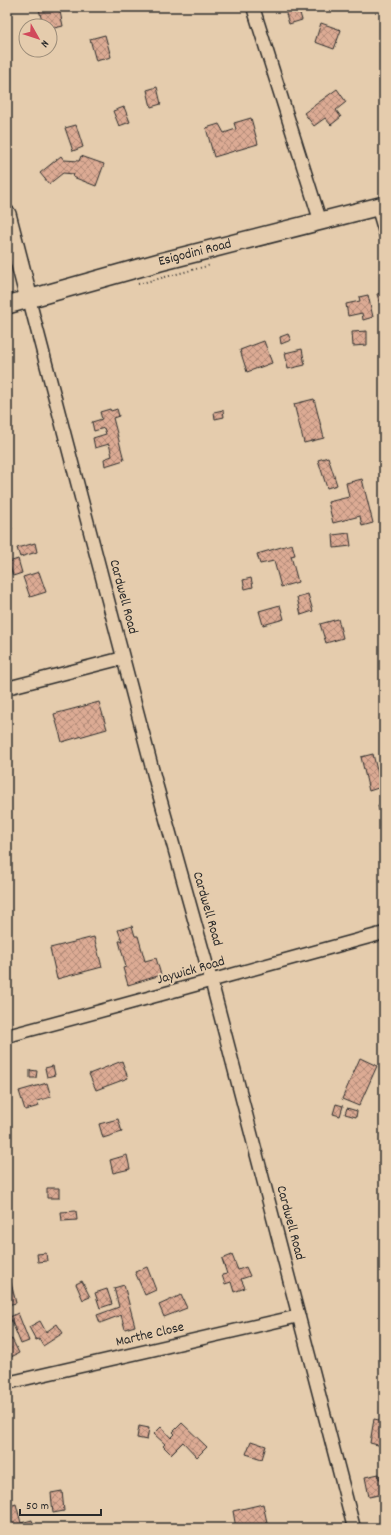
<svg xmlns="http://www.w3.org/2000/svg" width="391" height="1535" font-family="Dekko,sans-serif">
<style>
.building{fill:url(#building-cross-hatch);stroke:#2b2b2b}
.lines{fill:none;stroke-linecap:round;stroke-linejoin:round}
.lane-casing{stroke:#2b2b2b;stroke-width:9}
.street-casing{stroke:#2b2b2b;stroke-width:15}
.secondary-casing{stroke:#2b2b2b;stroke-width:20}
.path{stroke:#2b2b2b;stroke-width:2;stroke-dasharray:1 3;stroke-linecap:butt}
.lane{stroke:#e5ccad;stroke-width:6}
.street{stroke:#e5ccad;stroke-width:12}
.secondary{stroke:#e5ccad;stroke-width:17}
.labels{text-anchor:middle;dominant-baseline:central;stroke-width:4;stroke-linejoin:round;paint-order:stroke}
.street-label{font-size:14px;fill:#2b2b2b;stroke:#e5ccad}
</style>
<defs>
<pattern id="building-cross-hatch" width="8" height="8" patternUnits="userSpaceOnUse"><rect width="8" height="8" fill="#dcab94"/><path d="M0 0l8 8M0 8l8-8" fill="none" stroke="#b38b79"/></pattern>
</defs>
<rect width="100%" height="100%" fill="#e5ccad"/>
<filter id="ink" filterUnits="userSpaceOnUse"><feTurbulence type="fractalNoise" baseFrequency=".025" numOctaves="2"/><feDisplacementMap in="SourceGraphic" scale="8" xChannelSelector="R" yChannelSelector="G"/><feConvolveMatrix kernelMatrix="1 2 1 2 8 2 1 2 1" color-interpolation-filters="sRGB"/></filter>
<g filter="url(#ink)">
<path class="building" d="M47,7H59L63,26L50,29V26H43L39,9Z
M284,7H298L302,20L289,24Z
M321,23L341,30L334,49L315,42Z
M105,35L111,57L96,61L90,39Z
M157,87L161,104L151,107L147,90Z
M337,89L346,102L336,110L341,117L331,125L325,118L314,126L304,113Z
M124,107L130,122L119,126L113,111Z
M251,118L258,144L214,157L206,128L219,124L224,133L236,129L234,123Z
M76,125L83,147L73,151L65,128Z
M61,156L64,160L79,161L81,156L104,164L96,186L73,177L74,174L63,173L49,184L40,173Z
M384,293V311H382L377,294Z
M368,295L373,317L363,320L362,313L348,316L346,304L360,301L359,297Z
M367,331V345L353,346L352,332Z
M288,334L291,340L281,344L280,337Z
M264,341L272,363L247,372L240,350Z
M302,349L305,365L288,369L285,353Z
M314,399L324,438L304,443L294,404Z
M110,409L111,411L117,409L119,416L113,418L124,460L105,466L104,459L112,456L109,444L95,448L93,438L106,434L104,428L94,431L92,422L102,419L100,412Z
M223,410L224,417L215,419L214,412Z
M328,457L337,485L327,488L318,460Z
M7,467L10,480H7L10,496L7,497Z
M362,479L373,523L362,526L360,516L333,523L328,502L349,497L346,483Z
M7,513L12,529L7,531Z
M349,533L351,546L334,548L333,535Z
M35,543L37,552L20,557L17,548Z
M292,544L295,555L291,556L298,582L281,587L274,561L260,564L257,554Z
M18,559L22,573L13,576L9,562Z
M39,572L46,592L30,597L23,577Z
M251,578L253,587L245,589L243,580Z
M308,594L313,611L301,615L297,597Z
M280,605L284,619L263,625L259,611Z
M338,619L343,638L326,643L320,624Z
M99,702L107,729L62,742L54,714Z
M373,754L381,787L369,791L361,757Z
M384,805V812L380,813L378,806Z
M132,926L135,936H138L145,961L156,958L161,975L128,985L123,968L126,967L119,941H122L118,930Z
M94,937L102,967L57,979L50,948Z
M360,1058L377,1066L359,1106L342,1099Z
M122,1061L128,1078L96,1090L89,1074Z
M53,1066L55,1075L47,1077L45,1068Z
M30,1070L37,1071L36,1078H30Z
M47,1083L51,1097L37,1101L39,1106L25,1110L19,1091Z
M336,1104L343,1106L340,1116L333,1114Z
M347,1108L357,1111L356,1117L345,1114Z
M118,1119L122,1132L103,1138L99,1124Z
M127,1155L130,1169L113,1173L110,1160Z
M47,1188H59V1198H47Z
M76,1211L77,1220L62,1221L61,1212Z
M46,1253L47,1261L38,1262L37,1254Z
M232,1255L238,1270L246,1267L250,1276L241,1279L245,1288L234,1292L231,1282L225,1284L222,1275L227,1274L222,1259Z
M147,1267L156,1290L145,1295L135,1272Z
M82,1281L90,1297L83,1300L76,1284Z
M11,1283L16,1303L7,1305V1284Z
M124,1285L135,1326L125,1329L121,1315L100,1323L97,1315L119,1307L114,1288Z
M107,1289L112,1304L100,1308L95,1293Z
M181,1295L187,1308L164,1317L159,1305Z
M18,1313L29,1341L21,1344L10,1317Z
M40,1321L46,1332L57,1324L63,1333L43,1346L39,1339L36,1340L29,1327Z
M12,1339L19,1353L7,1359V1341Z
M374,1419L384,1421V1438L382,1446L370,1443Z
M182,1423L207,1447L197,1457L183,1442L171,1454L163,1446L165,1444L154,1434L161,1427L171,1438L175,1434L173,1432Z
M139,1426L149,1428L147,1440L137,1438Z
M251,1441L266,1446L262,1459L246,1454Z
M379,1474V1479L384,1478V1492H382L383,1494L369,1497L365,1477Z
M62,1491L64,1511L53,1513L51,1493Z
M16,1504L21,1523L32,1520L34,1528H7V1507Z
M263,1504L268,1527L262,1528H236L233,1511Z"/>
<g class="lines">
<defs>
<path id="lane" d="M375,209L384,240"/>
<path id="street" d="M253,7L320,220
M29,299L157,787L211,980L354,1528
M7,688L123,658
M7,1036C133,1003 258,967 384,933
M7,1383L299,1316"/>
<g id="secondary">
<path d="M7,214L29,299"/>
<path id="s1" d="M7,305L160,262L384,205"/>
</g>
</defs>
<use href="#lane" class="lane-casing"/>
<use href="#street" class="street-casing"/>
<use href="#secondary" class="secondary-casing"/>
<path class="path" d="M138,284L211,265"/>
<use href="#lane" class="lane"/>
<use href="#street" class="street"/>
<use href="#secondary" class="secondary"/>
</g>
</g>
<g class="labels">
<g class="street-label">
<text stroke="none"><textPath href="#s1" startOffset="195">Esigodini Road</textPath></text>
<text transform="translate(123 597) rotate(75)">Cardwell Road</text>
<text transform="translate(207 909) rotate(74)">Cardwell Road</text>
<text transform="translate(191 971) rotate(-16)">Jaywick Road</text>
<text transform="translate(290 1223) rotate(75)">Cardwell Road</text>
<text transform="translate(150 1335) rotate(-13)">Marthe Close</text>
</g>
</g>
<rect width="391" height="1535" fill="none" stroke="#e5ccad" stroke-width="24"/>
<rect x="12" y="12" width="367" height="1511" fill="none" stroke="#2b2b2b" stroke-width="1.5" filter="url(#ink)"/>
<g transform="translate(38 38) rotate(129)"><circle r="19" fill="#e5ccad" stroke="#9b8c79"/>
<path d="M0-3L7 15L0 10L-7 15Z" fill="#d1495b"/>
<text y="-6" font-size="11" font-weight="bold" text-anchor="middle" fill="#2b2b2b">N</text>
</g>
<path d="M20 1509v6h81v-6" fill="none" stroke="#2b2b2b" stroke-width="2"/>
<text x="26" y="1509" font-size="12" fill="#2b2b2b" stroke="#e5ccad" stroke-width="3" paint-order="stroke">50 m</text>
</svg>
